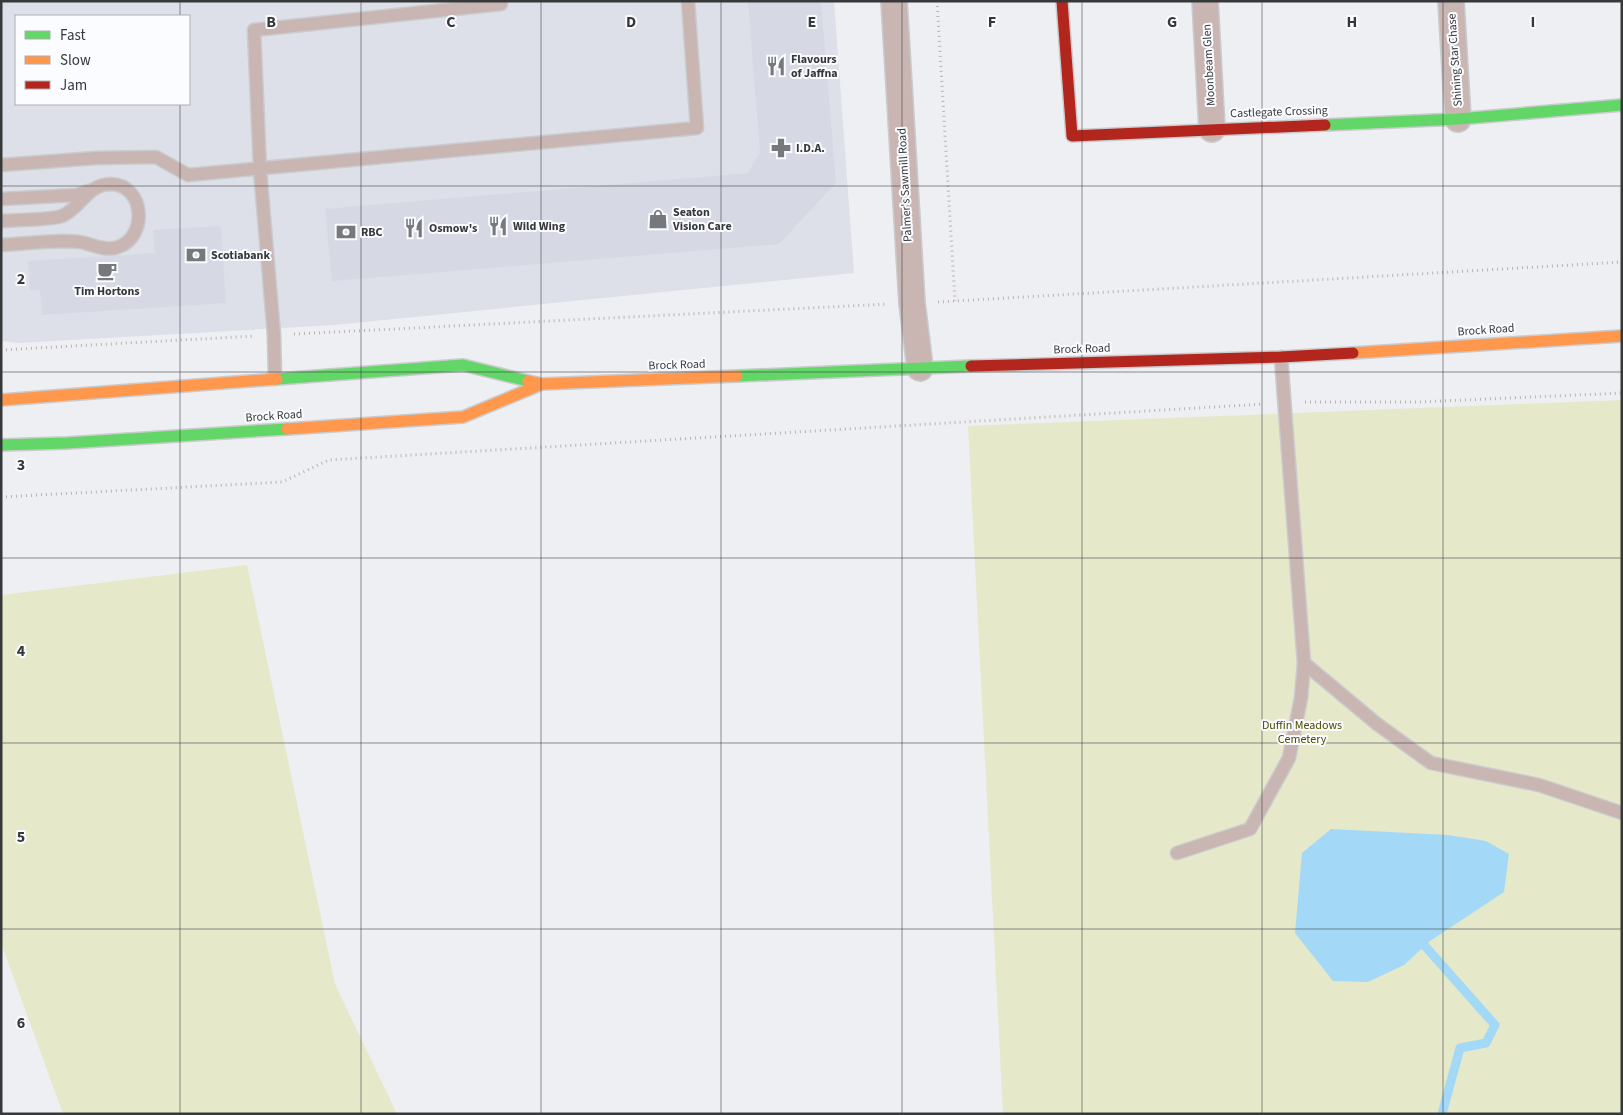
<svg xmlns="http://www.w3.org/2000/svg" width="1623" height="1115" font-family="'Source Sans 3',sans-serif">
<style>
.built{fill:#dde0e8;fill-rule:evenodd}
.green{fill:#e6e8ca}
.water{fill:#a3d9f6}
.lines{fill:none;stroke-linecap:round;stroke-linejoin:round}
.stream{stroke:#a3d9f6;stroke-width:9}
.building{fill:#d6d9e4}
.lane-casing{stroke:#cacbcd;stroke-width:15}
.street-casing{stroke:#cacbcd;stroke-width:28}
.fast-casing{stroke:#cacbcd;stroke-width:14}
.slow-casing{stroke:#cacbcd;stroke-width:14}
.jam-casing{stroke:#cacbcd;stroke-width:14}
.path{stroke:#bcb1af;stroke-width:3;stroke-dasharray:1 4;stroke-linecap:butt}
.lane{stroke:#c9b6b2;stroke-width:12}
.street{stroke:#c9b6b2;stroke-width:25}
.fast{stroke:#63d668;stroke-width:11}
.slow{stroke:#ff974d;stroke-width:11}
.jam{stroke:#b3261e;stroke-width:11}
.grid{fill:none;stroke:#37383a;stroke-width:1;stroke-opacity:0.55}
.labels{text-anchor:middle;dominant-baseline:central;stroke-width:4;stroke-linejoin:round;paint-order:stroke}
.poi-label{font-size:12px;font-weight:bold;fill:#37383a;stroke:#fbfcff;text-anchor:start}
.street-label{font-size:12px;fill:#37383a;stroke:#fbfcff}
.park-label{font-size:12px;fill:#4a4b00;stroke:#fbfcff}
.grid-label{font-size:16px;text-anchor:middle;font-weight:bold;fill:#37383a;stroke:#fbfcff;stroke-width:4;stroke-linejoin:round;paint-order:stroke}
</style>
<rect width="100%" height="100%" fill="#eeeff3"/>
<path class="built" d="M1,1H834L854,273L334,325L19,343L1,341ZM16,16H189V104H16Z"/>
<path class="green" d="M1622,400V1114H1003L968,426Z
M247,565L335,984L397,1114H63L1,943V595Z"/>
<path class="water" d="M1331,829L1448,835L1486,841L1509,854L1504,892L1430,941L1404,965L1368,982L1333,981L1295,933L1302,853Z"/>
<g class="lines">
<path class="stream" d="M1417,937L1495,1025L1486,1043L1460,1048L1442,1114"/>
</g>
<path class="building" d="M748,1H821L836,183L779,244L332,281L325,209L748,173L760,153Z
M221,226L226,303L42,315L40,290H30L28,261L155,253L153,230Z"/>
<g class="lines">
<defs>
<path id="lane" d="M1,165L96,158L156,157L188,175L697,128L688,1
M1,199L77,195L88,191
M1,221C15,220 51,220 62,216C81,208 87,184 111,184C145,185 148,237 118,247C107,251 95,246 85,243C65,238 23,244 1,245
M1281,357L1304,663L1377,724L1431,763L1539,785L1622,813
M275,379L274,335L260,170L254,30L501,4V1
M1177,853L1250,829L1289,758L1301,698L1304,663"/>
<path id="street" d="M894,1L912,303L920,368
M1205,1L1212,129
M1451,1L1458,119"/>
<path id="fast" d="M1325,125L1458,119L1622,105
M737,376L971,366
M277,379L463,365L528,381
M1,445L67,443L287,429"/>
<path id="slow" d="M1353,353L1622,336
M528,381L542,384L737,376
M1,400L277,379
M287,429L463,417L542,384"/>
<path id="jam" d="M1062,1L1072,136L1325,125
M971,366L1281,357L1353,353"/>
</defs>
<use href="#lane" class="lane-casing"/>
<use href="#street" class="street-casing"/>
<use href="#fast" class="fast-casing"/>
<use href="#slow" class="slow-casing"/>
<use href="#jam" class="jam-casing"/>
<path class="path" d="M937,1L955,301
M938,302L1622,262
M294,334L887,304
M1,350L255,336
M1305,402H1419L1622,393
M1,497L282,482L329,460L1264,404"/>
<use href="#lane" class="lane"/>
<use href="#street" class="street"/>
<use href="#fast" class="fast"/>
<use href="#slow" class="slow"/>
<use href="#jam" class="jam"/>
</g>
<path class="grid" d="M180,1V16M361,1V1114M541,1V1114M721,1V1114M902,1V1114M1082,1V1114M1262,1V1114M1443,1V1114M180,104V1114M1,186H1622M1,372H1622M1,558H1622M1,743H1622M1,929H1622"/>
<defs>
<symbol id="restaurant-bare" viewBox="-9 -9 18 18"><path d="M-5-6h1v4h1v-4h1v4h1v-4h1v5L-1.5 .5V6h-2V.5L-5-1ZM5-6V6H3V1.5H1.5Q1.5-4 5-6Z" fill="#77787b" stroke="#fbfcff" stroke-width="2.5" paint-order="stroke"/></symbol>
<symbol id="pharmacy-bare" viewBox="-9 -9 18 18"><path d="M-2-6h4v4h4v4h-4v4h-4v-4h-4v-4h4Z" fill="#77787b" stroke="#fbfcff" stroke-width="2.5" paint-order="stroke"/></symbol>
<symbol id="shop-bare" viewBox="-9 -9 18 18"><path d="M-5-2.5h2.3a2.7 3.5 0 0 1 5.4 0H5L5.5 6h-11ZM-1.5-2.5h3a1.5 2.3 0 0 0-3 0Z" fill="#77787b" stroke="#fbfcff" stroke-width="2.5" paint-order="stroke"/></symbol>
<symbol id="bank-bare" viewBox="-9 -9 18 18"><path d="M-6-4H6V4H-6ZM0-2.3a2.3 2.3 0 1 0 0 4.6a2.3 2.3 0 1 0 0-4.6Z" fill="#77787b" stroke="#fbfcff" stroke-width="2.5" paint-order="stroke"/></symbol>
<symbol id="cafe-bare" viewBox="-9 -9 18 18"><path d="M-5.5-4.5H6V0H3Q3 3.5 0 3.5H-2.5Q-5.5 3.5-5.5 0ZM3-3.2v2h1.7v-2ZM-6 4.5H4V6H-6Z" fill="#77787b" stroke="#fbfcff" stroke-width="2.5" paint-order="stroke"/></symbol>
</defs>
<g fill-rule="evenodd">
<use href="#restaurant-bare" x="762" y="52" width="28" height="28"/>
<use href="#pharmacy-bare" x="767" y="134" width="28" height="28"/>
<use href="#shop-bare" x="644" y="205" width="28" height="28"/>
<use href="#restaurant-bare" x="484" y="212" width="28" height="28"/>
<use href="#restaurant-bare" x="400" y="214" width="28" height="28"/>
<use href="#bank-bare" x="332" y="218" width="28" height="28"/>
<use href="#bank-bare" x="182" y="241" width="28" height="28"/>
<use href="#cafe-bare" x="93" y="257" width="28" height="28"/>
</g>
<g class="labels">
<g class="poi-label">
<text x="791" y="59">Flavours<tspan x="791" dy="14">of Jaffna</tspan></text>
<text x="796" y="148">I.D.A.</text>
<text x="673" y="212">Seaton<tspan x="673" dy="14">Vision Care</tspan></text>
<text x="513" y="226">Wild Wing</text>
<text x="429" y="228">Osmow's</text>
<text x="361" y="232">RBC</text>
<text x="211" y="255">Scotiabank</text>
<text x="107" y="291" text-anchor="middle">Tim Hortons</text>
</g>
<g class="street-label">
<text transform="translate(1455 60) rotate(-94)">Shining Star Chase</text>
<text transform="translate(1209 65) rotate(-93)">Moonbeam Glen</text>
<text transform="translate(1279 112) rotate(-2)">Castlegate Crossing</text>
<text transform="translate(905 185) rotate(-93)">Palmer's Sawmill Road</text>
<text transform="translate(1486 330) rotate(-4)">Brock Road</text>
<text transform="translate(1082 349) rotate(-2)">Brock Road</text>
<text transform="translate(677 365) rotate(-2)">Brock Road</text>
<text transform="translate(274 416) rotate(-4)">Brock Road</text>
</g>
<g class="park-label">
<text x="1302" y="725">Duffin Meadows<tspan x="1302" dy="14">Cemetery</tspan></text>
</g>
</g>
<g class="grid-label">
<text x="271" y="27">B</text>
<text x="451" y="27">C</text>
<text x="631" y="27">D</text>
<text x="812" y="27">E</text>
<text x="992" y="27">F</text>
<text x="1172" y="27">G</text>
<text x="1352" y="27">H</text>
<text x="1533" y="27">I</text>
<text x="21" y="284">2</text>
<text x="21" y="470">3</text>
<text x="21" y="656">4</text>
<text x="21" y="842">5</text>
<text x="21" y="1028">6</text>
</g>
<rect width="1623" height="1115" fill="none" stroke="#37383a" stroke-width="5"/>
<rect x="15" y="15" width="175" height="90" fill="#fbfcff" stroke="#adaeb0"/>
<rect x="25" y="31" width="25" height="8" fill="#63d668" stroke="#adaeb0"/>
<text x="60" y="40" font-size="15" fill="#37383a">Fast</text>
<rect x="25" y="56" width="25" height="8" fill="#ff974d" stroke="#adaeb0"/>
<text x="60" y="65" font-size="15" fill="#37383a">Slow</text>
<rect x="25" y="81" width="25" height="8" fill="#b3261e" stroke="#adaeb0"/>
<text x="60" y="90" font-size="15" fill="#37383a">Jam</text>
</svg>
